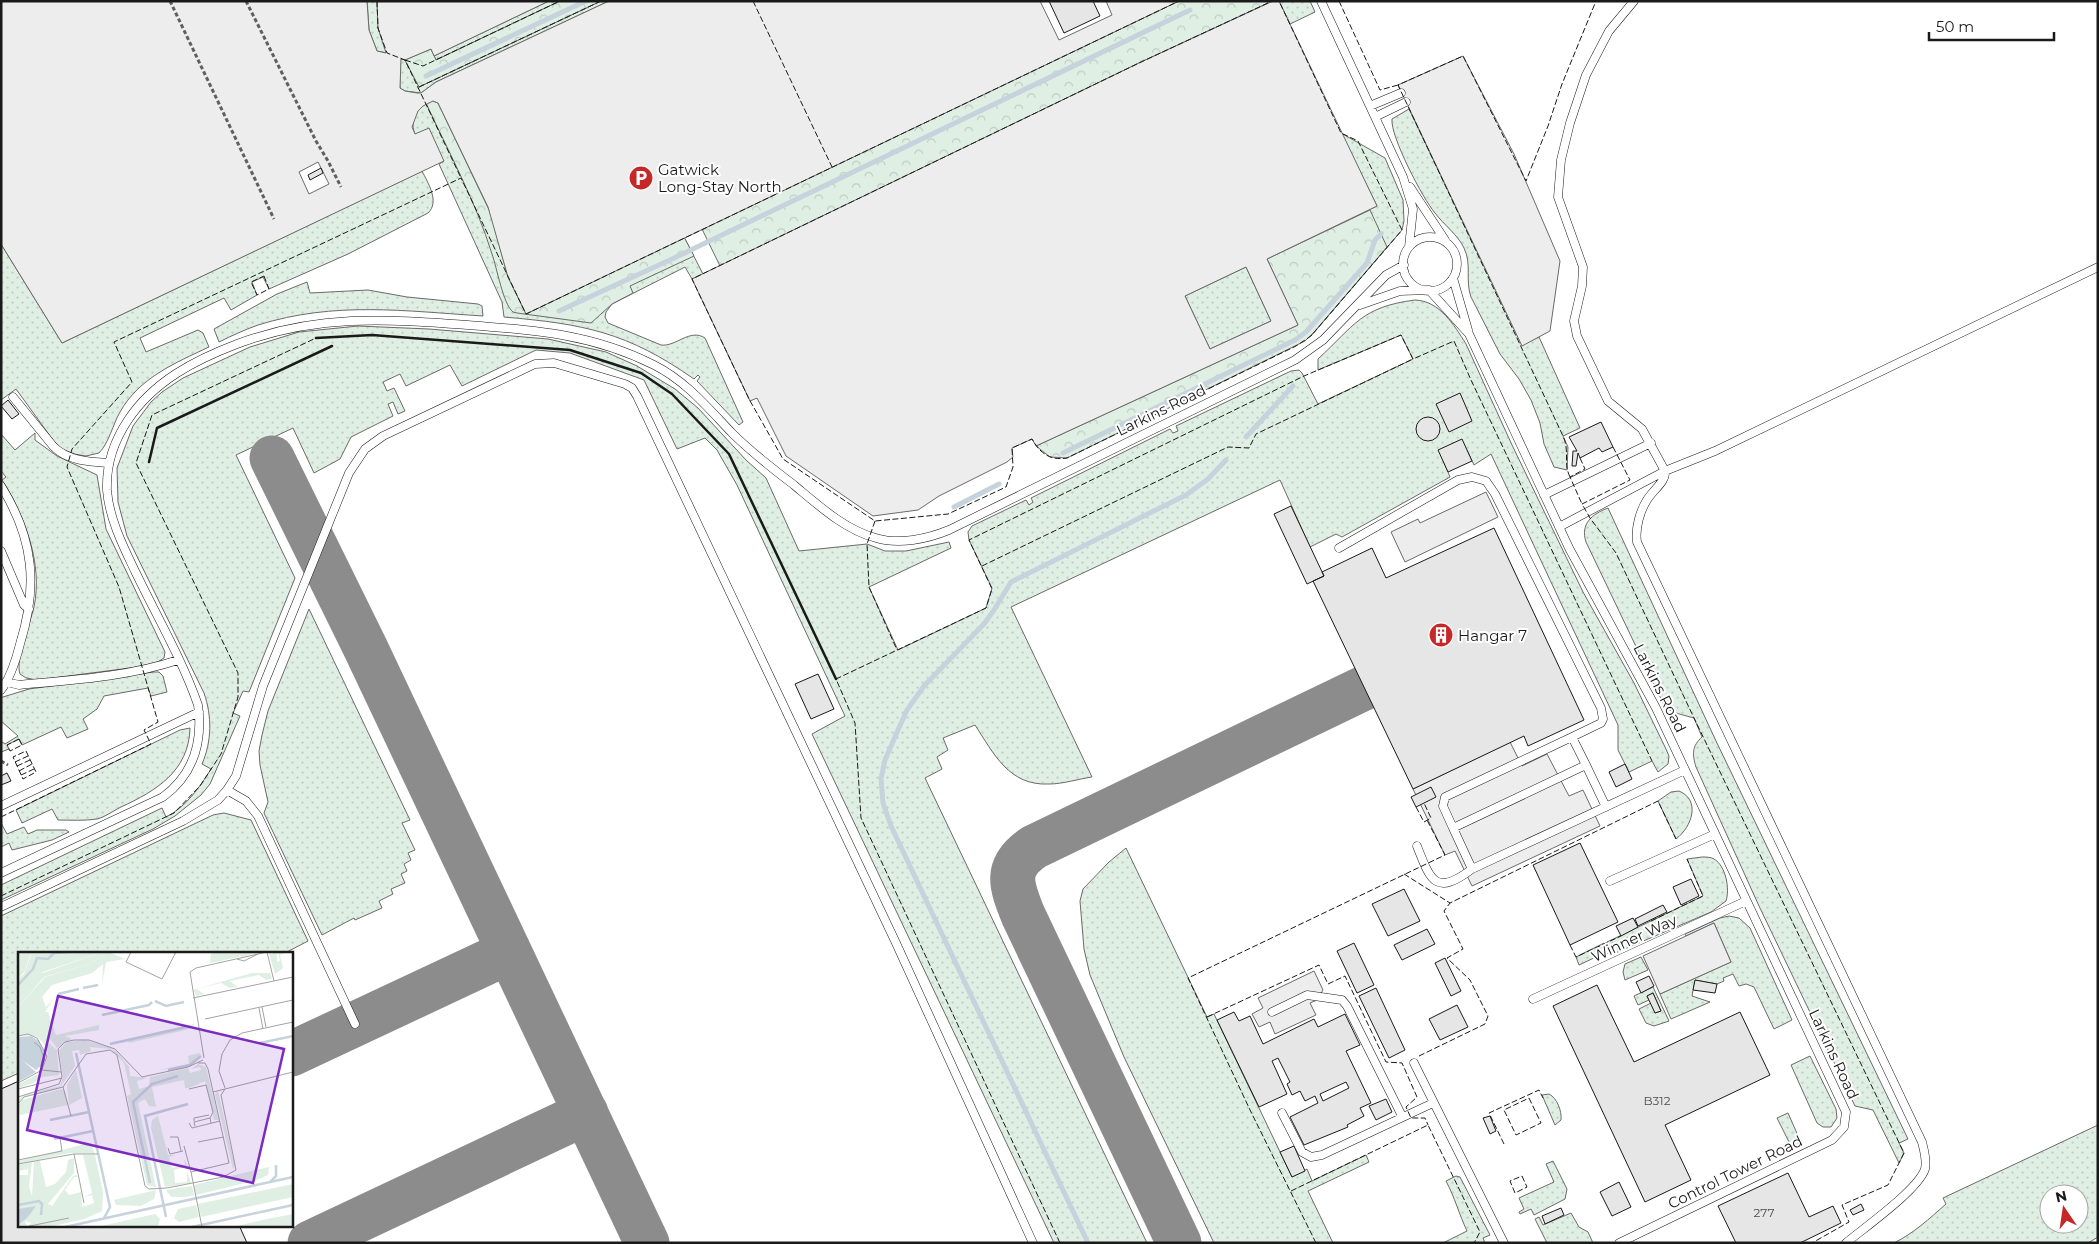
<svg xmlns="http://www.w3.org/2000/svg" width="2099" height="1244" font-family="Montserrat,sans-serif">
<style>
.grass{fill:url(#grass-dots);stroke:#6a6a6a;fill-rule:evenodd}
.forest{fill:url(#forest-crowns);stroke:#6a6a6a}
.parking{fill:#ededed;stroke:#6a6a6a;fill-rule:evenodd}
.lines{fill:none;stroke-linecap:round;stroke-linejoin:round}
.stream{stroke:#c6d2dc;stroke-width:5}
.taxiway{stroke:#8c8c8c;stroke-width:45}
.building{fill:#e6e6e6;stroke:#1a1a1a;fill-rule:evenodd}
.lane-casing{stroke:#1a1a1a;stroke-width:9}
.path{stroke:#5f5f5f;stroke-width:3;stroke-dasharray:4 2.5;stroke-linecap:butt}
.lane{stroke:#fff;stroke-width:8}
.fence{stroke:#1a1a1a;stroke-width:1;stroke-dasharray:6 2.5;stroke-linecap:butt}
.wall{stroke:#1a1a1a;stroke-width:2.5}
.labels{text-anchor:middle;dominant-baseline:central;stroke-width:4;stroke-linejoin:round;paint-order:stroke}
.number-label{font-size:12px;fill:#4d4d4d}
.poi-label{font-size:15px;fill:#1a1a1a;stroke:#fff;text-anchor:start}
.street-label{font-size:15px;fill:#1a1a1a;stroke:#fff}
.inset-river{fill:none;stroke:#c6d2dc;stroke-width:2.5}
.inset-road{fill:none;stroke:#a3a3a3;stroke-width:1}
.view{fill:#7b2cbf;fill-opacity:0.15;stroke:#7b2cbf;stroke-width:2.5}
.inset-edge{fill:none;stroke:#1a1a1a;stroke-width:2.5}
</style>
<defs>
<pattern id="grass-dots" width="8" height="8" patternUnits="userSpaceOnUse" patternTransform="scale(1.25)"><rect width="8" height="8" fill="#e0efe3"/><path d="M2 2h.1M6 6h.1" fill="none" stroke="#c0ccc2" stroke-width="1.8" stroke-linecap="round"/></pattern>
<pattern id="forest-crowns" width="20" height="18" patternUnits="userSpaceOnUse" patternTransform="scale(1.25)"><rect width="20" height="18" fill="#e0efe3"/><path d="M2 6a3 3 0 1 1 6 0M12 15a3 3 0 1 1 6 0" fill="none" stroke="#c0ccc2"/></pattern>
</defs>
<rect width="100%" height="100%" fill="#fff"/>
<path class="grass" d="M367,1H377L378,28L387,53L377,51L369,30Z
M549,1H560L436,60L434,56Z
M601,1H609L436,82L421,93L405,91L400,88V58L405,60L419,87Z
M1279,1H1310L1315,12L1290,24Z
M426,103L503,262L526,314L684,237L703,274L692,279L685,267L612,304L606,312L605,317L608,323L661,345C676,347 690,328 705,338L743,422L739,425L697,381L700,377L698,375L694,379C627,332 584,324 504,317L502,302L439,164L444,161L415,134C410,122 415,111 426,103Z
M1409,109L1522,345L1539,337L1580,428L1563,436L1568,447L1567,470L1554,467L1544,444L1540,423L1531,400L1519,379L1500,354L1471,297C1465,281 1472,264 1464,248C1458,235 1444,225 1435,213C1423,199 1390,136 1392,119Z
M1341,133L1385,158L1403,200L1404,221L1402,230L1311,336L1267,259L1377,206Z
M422,171C428,183 440,202 428,213L348,254L269,289L263,277L252,282L257,295L231,310L224,298L140,338L146,352L198,330L203,333L209,347C175,363 139,378 120,412C113,424 109,443 99,453L86,456L74,454L62,449L53,440L16,389L1,400V244L62,343Z
M1246,267L1271,321L1210,349L1185,296Z
M307,282L310,293L368,290L407,297L478,304L482,306L483,316C404,311 335,301 258,325C244,330 231,336 219,342L214,329L277,294Z
M1415,300C1440,301 1454,325 1466,344L1512,445L1583,592L1634,683L1666,749L1669,756L1668,764L1658,772L1652,761L1629,772L1618,750V725L1491,454L1474,465L1467,450L1443,460L1450,477L1342,537L1336,534L1310,547L1280,480L1011,607L1092,777C1078,779 1063,784 1049,784C1009,786 994,754 975,725L943,738L948,750L937,757L942,769L925,778L1147,1243H1054L812,734L845,716L737,485L717,450L705,438L677,449L644,380L570,353L536,350L462,386L450,365L406,386L400,374L383,382L387,391L394,388L405,411L398,414L393,402L388,404L393,416L351,437L340,459L314,473L293,428L236,455L295,578L249,692L243,691L233,713L240,716L210,784L201,795L175,816L153,829L1,900V885L162,808L166,817C185,808 200,787 211,769L202,764C212,741 212,716 204,693L127,536L118,502L117,468L133,426L151,402L162,392L183,378L250,347L299,332L358,326L429,329L548,339L606,352L637,366L675,389L698,408L746,460L766,478L799,551L867,544L885,551H906L949,542L951,548L869,587L898,650L986,608L992,588L969,540L968,532L972,526L1026,500L1029,505L1033,502L1031,498L1170,429L1173,433L1178,431L1176,426L1291,371L1299,370L1302,373L1318,404L1413,359L1401,335L1318,370V359C1355,325 1361,307 1415,300Z
M35,433V440L57,456L97,475L106,529L165,652L164,658L153,665L37,680L26,678L20,674C15,660 30,624 34,607C43,564 25,516 2,480L6,477L1,471V434L15,450Z
M1608,508L1716,741L1908,1139L1899,1143L1904,1153L1899,1163L1873,1110L1855,1106L1759,906L1696,767C1692,754 1692,746 1702,737L1694,718L1672,712L1664,705L1586,542C1580,524 1592,514 1608,508Z
M309,609L410,820L402,823L415,850L408,853L411,860L404,864L407,871L401,874L405,883L391,889L393,894L379,901L382,908L355,920L354,918L322,935L264,813L268,802L260,765L259,751L262,735L268,711Z
M154,672H159L163,676L167,692L151,696L148,688L104,696L97,709L83,719L88,729L67,738L61,727L22,745L19,739L7,745L9,749L1,752V741L5,744L18,736L1,721V698L3,697L29,689Z
M190,728C189,771 156,791 121,807C113,811 105,817 97,819C85,821 70,820 58,820L52,809L22,823L16,810L180,730Z
M1679,791C1701,800 1692,827 1676,839L1658,801L1671,792Z
M224,813L251,820L308,941L285,953H19V1073L1,1081V916L213,815Z
M1,823L7,834L24,827L28,834L37,830H66L69,832L52,840L12,850L9,843L1,847Z
M1126,848L1207,1017L1214,1014L1292,1177L1307,1169L1312,1181L1366,1155L1369,1162L1308,1191L1333,1243H1214L1124,1057L1090,975L1084,949L1080,901L1083,889L1109,862Z
M1702,857C1706,857 1711,857 1714,859C1726,866 1730,889 1726,901L1711,912L1613,954L1607,942L1703,896L1687,859Z
M1729,916L1739,918L1750,928L1792,1020L1774,1029L1754,987L1746,984L1739,986L1733,974L1723,978L1724,981L1717,984L1695,980L1692,996L1710,1002L1671,1019L1660,994L1731,962L1714,923L1686,936L1685,934L1720,918Z
M1604,943L1609,953L1598,956L1579,965L1576,957Z
M1641,957L1648,970L1625,980L1623,972L1625,964Z
M1653,987L1669,1021L1654,1026L1646,1023L1639,1009L1651,1003L1655,1013L1661,1011L1653,993L1647,996L1649,1000L1638,1005L1634,996Z
M1810,1056L1836,1109L1837,1118L1831,1127H1823L1817,1123L1791,1065Z
M1549,1094C1557,1098 1562,1111 1561,1120L1555,1125L1542,1095Z
M1788,1113L1799,1138L1798,1147L1793,1150L1777,1118Z
M2098,1125V1237L2088,1243H1894C1914,1233 1929,1219 1946,1204L1943,1198ZM2049,1194H2079V1224H2049Z
M1553,1161L1567,1189L1565,1199L1534,1215L1531,1209L1520,1214L1519,1212L1524,1209L1519,1198L1554,1182L1546,1164Z
M1456,1176L1460,1177L1490,1235L1483,1238L1485,1243H1443L1467,1231C1459,1214 1455,1198 1446,1181Z
M1571,1213L1579,1227L1588,1232L1593,1243H1547L1535,1219L1539,1217L1543,1225Z"/>
<path class="forest" d="M560,1H601L419,87L405,60L431,49L436,60Z
M1179,1H1267L1268,3L1139,63L720,266L702,229Z
M433,101L438,103L491,214L508,277L526,314L684,237L694,256L630,286L633,293L612,304L591,323L517,313L513,312C503,304 497,268 492,254C476,202 449,153 426,103Z
M1370,210L1387,247L1315,331L1305,341L1067,458L1050,457L1036,446L1298,325L1267,259Z"/>
<path class="parking" d="M1,1H367L369,30L377,51L386,53L378,28L377,1H549L434,56L431,49L405,60L401,59L400,88L405,91L417,93H421L436,82L609,1H1040L1059,40L1112,15L1106,1H1179L526,314L508,277L488,207L438,103L433,101L423,106L418,111L412,127L415,134L429,128L444,161L62,343L1,244ZM318,162L329,184L309,194L299,172Z
M1273,1H1279L1377,206L1267,259L1298,325L1036,446L1032,439L1012,448L1013,457L1007,462L939,496L918,510L873,516L786,456L757,398L750,401L692,279L1139,63ZM1246,267L1271,321L1210,349L1185,296Z
M1463,56L1514,154L1560,261L1550,331L1522,346L1398,85Z
M1486,492L1498,517L1405,562L1391,532L1418,519L1420,523Z
M1510,742L1522,766L1547,754L1569,796L1583,790L1600,826L1472,886L1455,851L1445,855L1413,789Z
M1714,923L1731,962L1660,994L1643,956Z
M1314,971L1323,990L1317,1000L1310,1003L1316,1015L1275,1034L1270,1022L1259,1027L1252,1014L1263,1008L1258,998Z"/>
<g class="lines">
<path class="stream" d="M426,76L586,1
M559,311L672,259L1190,10
M1246,437L1293,386
M1063,453L1295,340L1306,332L1367,263L1375,240L1381,234
M954,507L999,484
M1088,1243L891,826L883,803L881,779L885,760L898,730L907,710L924,686L984,624L994,610L1011,582L1186,495L1208,479L1226,460"/>
<path class="taxiway" d="M272,458L365,647L647,1243
M291,1054L509,952
M310,1243L586,1113
M1179,1243L1023,915C1011,885 1004,867 1034,847L1364,688"/>
</g>
<path class="building" d="M1049,1H1093L1100,16L1064,33Z
M321,168L323,173L310,180L308,175Z
M1460,393L1472,421L1449,432L1436,404Z
M8,400L19,414L12,419L1,406Z
M1416 429a12 12 0 1 1 24 0a12 12 0 1 1-24 0Z
M1601,422L1613,447L1602,452L1599,448L1580,458L1578,453L1576,466H1572L1573,451H1577L1569,437Z
M1462,439L1472,461L1448,472L1438,450Z
M1291,506L1324,576L1307,584L1274,514Z
M1494,528L1584,720L1528,746L1524,736L1413,789L1313,581L1324,576L1322,572L1372,548L1386,578Z
M818,674L834,709L811,719L795,684Z
M1625,764L1632,779L1616,787L1609,772Z
M7,773L11,781L1,785V776Z
M1431,787L1436,797L1416,807L1411,797Z
M1580,843L1618,922L1570,945L1533,865Z
M1691,879L1699,896L1681,905L1673,887Z
M1404,889L1420,921L1388,936L1372,904Z
M1663,905L1667,912L1638,926L1635,919Z
M1633,918L1638,927L1621,936L1616,926Z
M1427,929L1435,944L1402,960L1394,945Z
M1354,943L1374,985L1357,993L1337,951Z
M1445,958L1461,991L1451,996L1435,963Z
M1649,976L1654,986L1641,993L1636,982Z
M1695,980L1717,984L1715,993L1693,990Z
M1597,985L1634,1062L1740,1012L1770,1075L1665,1125L1691,1180L1645,1202L1553,1006Z
M1376,988L1405,1050L1389,1058L1359,996Z
M1653,993L1661,1011L1655,1013L1647,996Z
M1457,1005L1468,1027L1440,1040L1429,1019Z
M1234,1012L1239,1021L1250,1016L1263,1044L1314,1019L1318,1027L1345,1014L1360,1045L1346,1051L1371,1103L1360,1108L1364,1116L1347,1125L1348,1127L1304,1145L1290,1117L1318,1103L1315,1096L1305,1101L1300,1091L1292,1095L1287,1084L1290,1082L1278,1058L1272,1061L1287,1094L1259,1107L1217,1020ZM1346,1082L1349,1088L1323,1101L1320,1094Z
M19,1081V1225H239L247,1243H1V1089Z
M1386,1099L1392,1112L1376,1120L1369,1106Z
M1490,1116L1496,1131L1490,1134L1483,1118Z
M1294,1146L1305,1171L1292,1177L1280,1152Z
M1788,1173L1809,1217L1833,1206L1841,1223L1800,1243H1736L1718,1206Z
M1619,1182L1631,1207L1612,1216L1600,1192Z
M1861,1204L1864,1210L1853,1215L1850,1210Z
M1561,1208L1564,1215L1545,1224L1542,1216Z"/>
<g class="lines">
<defs>
<path id="lane" d="M1321,1L1403,177L1413,209L1409,247
M1634,1L1609,31L1586,75L1570,123L1561,160L1558,197L1583,267L1582,286L1574,321L1577,336L1608,401L1642,429L1665,471
M1370,106L1401,93
M1375,117L1406,102
M1410,187L1445,240
M1403 264a27 27 0 1 1 54 0a27 27 0 1 1-54 0Z
M1453,278L1468,330
M1360,305L1400,291L1429,290L1469,334L1569,548L1656,708L1846,1112L1844,1127L1832,1140L1619,1243
M13,397L53,446C67,461 90,462 109,463
M1665,471C1667,481 1652,491 1647,500C1640,511 1635,528 1637,542L1922,1142C1924,1150 1927,1160 1925,1169C1918,1190 1865,1227 1846,1243
M1,486C34,539 38,586 20,644C16,660 11,677 1,690
M1544,495L1651,443
M1559,527L1665,471L1715,451L2098,267
M1339,548L1458,480L1472,477L1486,481L1495,494L1601,708L1603,719L1601,723L1572,737L1586,765
M1,551L24,605L29,609
M7,682L19,685C72,680 127,677 178,660
M227,790L246,801L258,816L355,1024
M1,806L199,712
M1453,828L1443,806L1445,797L1572,737
M1417,846C1431,882 1436,896 1472,869L1685,770
M1472,869L1453,828L1586,765L1606,807
M1,873L163,797C194,774 203,742 198,705C182,659 156,615 135,571C123,546 109,518 107,490C106,464 114,441 128,420C154,381 195,360 237,344C317,314 385,319 468,325C535,330 593,334 654,365C686,381 708,408 732,433C751,452 773,469 794,485C818,505 845,530 876,538C899,545 927,539 949,530L1295,360L1323,340L1386,275L1404,265
M1610,881L1715,834
M1,907L183,821L218,800L227,790L236,776L263,686L349,473L365,449L383,436L535,364L554,363L625,384L632,388L637,396L896,943L1033,1243
M1533,999L1746,901
M1272,1012L1307,995L1342,1000L1347,1006L1402,1116
M1414,1063L1504,1243
M1282,1113L1302,1152L1311,1157L1322,1155L1433,1103"/>
</defs>
<use href="#lane" class="lane-casing"/>
<path class="path" d="M170,1L274,219
M246,1L316,141L328,161L341,187
M1,761L8,765"/>
<use href="#lane" class="lane"/>
<path class="fence" d="M377,1L378,28L387,53L405,60L461,178
M753,1L832,167
M1339,1L1380,90L1398,85
M1268,3L1139,63L692,279L749,399L783,459L875,521L948,514L1006,487L1013,467L1012,448L1032,439C1040,453 1050,461 1067,458L1296,346L1311,336L1402,230L1358,141L1341,133L1279,1
M405,60L423,66L560,1
M419,87L601,1
M264,276L269,289L257,295L251,282Z
M1613,447L1630,480L1582,504L1590,518L1616,553L1694,718L1904,1153L1888,1185L1842,1205L1849,1222L1812,1243
M1580,458L1585,469L1570,477L1582,504
M1570,477C1563,463 1570,452 1563,436L1398,85L1463,56L1526,181L1548,126L1562,84L1596,1
M875,521L867,544L869,587L897,650
M982,566L1228,447L1249,448L1256,434L1413,359
M19,739L22,745L10,751L7,745Z
M26,751L36,772L23,779L13,757Z
M15,762L28,756
M17,766L30,760
M19,771L32,764
M21,775L34,769
M1416,807L1424,822L1431,818L1424,803
M1,817L151,744L144,730L158,722L119,587L67,467L72,449L132,382L114,342L461,178L526,314L1179,1
M1404,874L1450,903L1658,801L1676,839
M1,896L174,813L200,786L221,754L238,697V673L136,463L152,415L316,338
M1651,921L1703,896L1687,859
M1570,945L1576,957L1621,936
M1207,1017L1319,965L1328,984L1345,976L1386,1062L1402,1063L1417,1097L1406,1107L1411,1118H1425L1428,1125
M1419,1056L1485,1024L1488,1016L1470,980L1447,958L1463,949L1444,911L1450,903
M1529,1098L1541,1123L1516,1135L1504,1110Z
M1504,1144L1489,1113L1539,1090L1543,1098
M1522,1176L1527,1187L1515,1193L1510,1181Z
M1291,1191L1428,1125L1480,1232L1474,1243
M1060,1243L861,818L855,723L836,679L986,608L992,589L969,540L1304,376L1401,335L1413,359L1454,341L1471,380L1652,761
M1316,1243L1251,1112L1188,978L1445,855L1427,820"/>
<path class="wall" d="M316,338L372,335L570,350L641,373L672,394L729,454L836,679
M149,462L157,428L332,346"/>
</g>
<defs>
<symbol id="parking-disc" viewBox="-11 -11 22 22"><circle r="9.5" fill="#c62828" stroke="#fff"/><path d="M-3.5-5.5H1a3.5 3.5 0 0 1 0 7H-1V5.5H-3.5ZM-1-3.4V-.6H.8a1.4 1.4 0 0 0 0-2.8Z" fill="#fff"/></symbol>
<symbol id="building-disc" viewBox="-11 -11 22 22"><circle r="9.5" fill="#c62828" stroke="#fff"/><path d="M-4-6H4V6H1V3H-1V6H-4ZM-2.5-4.3h1.7v1.8h-1.7ZM.8-4.3h1.7v1.8H.8ZM-2.5-1h1.7V.8h-1.7ZM.8-1h1.7V.8H.8Z" fill="#fff"/></symbol>
</defs>
<g fill-rule="evenodd">
<use href="#parking-disc" x="627" y="164" width="28" height="28"/>
<use href="#building-disc" x="1427" y="621" width="28" height="28"/>
</g>
<g class="labels">
<g class="number-label">
<text x="1657" y="1100">B312</text>
<text x="1764" y="1212">277</text>
</g>
<g class="poi-label">
<text x="658" y="169">Gatwick<tspan x="658" dy="17">Long-Stay North</tspan></text>
<text x="1458" y="635">Hangar 7</text>
</g>
<g class="street-label">
<text transform="translate(1161 410) rotate(-26)">Larkins Road</text>
<text transform="translate(1660 688) rotate(63)">Larkins Road</text>
<text transform="translate(1634 938) rotate(-25)">Winner Way</text>
<text transform="translate(1834 1054) rotate(65)">Larkins Road</text>
<text transform="translate(1735 1172) rotate(-26)">Control Tower Road</text>
</g>
</g>
<g transform="translate(18 952)">
<rect width="275" height="275" fill="#fff"/>
<path d="M17,0H84L25,20L0,49V27L6,22L13,3ZM90,0L107,7L88,10L84,33L85,12L74,21L34,33L24,45L28,55L37,44L27,60H30L38,83L81,73V78L47,84L54,87L39,96L32,87L28,89L39,98L41,123L23,125L16,131L0,136V132L19,123L23,124L30,103L29,95L18,84L0,83V55L27,25L74,11ZM193,0H244L223,5L221,2V5L192,11ZM259,0V10L262,9L260,0H269L262,3L265,16L257,22L251,2ZM234,21H252L254,27L248,28L241,23L212,29L220,35L212,36L203,31L179,37L186,42L179,44L175,38ZM67,88L91,95L99,100L111,115L112,124L129,126L119,129L121,137L131,134L132,125L170,116L172,121L183,118L182,115L173,117L180,112L188,115L201,168H196L187,129L171,136H167L166,128L134,135L138,155L131,154L127,147L120,151L138,235L129,233L109,144L113,142L106,111L93,97L72,95L73,99L62,103L61,98L54,99L57,114L43,134L38,137L7,144L0,150L5,143L42,134L45,125L41,98L49,90ZM58,118L64,146L51,153L49,133ZM43,137L47,139L50,153L2,163L1,153L4,148ZM200,139L217,214L215,217L197,142ZM140,164L150,203H158L151,205L154,216L167,213L166,207L170,214L156,218L157,231L169,230V219L173,231L147,235L133,176L134,168ZM67,192L73,193L77,202L52,201L0,212V209ZM65,203H77L85,240L84,259L66,267L31,275H9L13,271L7,269L9,274L0,275V223H10V217L0,219V213L14,210L11,234L14,244L16,209H22L28,235L37,232L48,220L50,208L56,206V221L30,252L34,254L55,224L58,223L60,225H56L47,238L51,243L63,240L64,255L76,251L74,243L66,245L74,241ZM251,215L250,223L239,228L178,243L176,233ZM275,232V245L183,265L180,252ZM174,234L176,243L168,245H153L148,238ZM138,238L136,247L123,254L98,253L96,248ZM178,253L181,265L161,270L156,266L160,257ZM137,262L142,267L140,274L79,275ZM275,262V275H215L249,267Z" fill="#e0efe3"/>
<path d="M17,0L12,4L7,19L0,27V1ZM84,0H90L74,11L26,25L0,55V49L22,22ZM174,49L176,76L111,91L110,87L176,72ZM182,101L183,105L172,114L140,118L171,112L170,104Z" fill="#e0efe3"/>
<path d="M13,84L21,89L26,98L25,112L18,118L4,108L18,120L0,130V106L3,108L0,105V85ZM18,254L10,265L0,273V257Z" fill="#c6d2dc"/>
<path class="inset-river" d="M0,33L15,17L19,6L30,7L36,1L51,0M65,36L80,33M40,42L61,37M137,49L148,54L166,50M84,63L131,53L134,50M242,91L275,84M92,92L168,75M58,101L92,255L86,266M150,118L172,113L183,104M32,168L71,160M36,187L75,179M252,230L258,224V213M132,231L115,150L134,132L160,124M0,253L21,249L24,252L23,263M148,265L127,164L170,152M47,275L275,225M174,275L275,253"/>
<path class="inset-road" d="M113,0L108,10L144,27L158,0M249,0L256,29M219,7L226,9L240,2M175,46L275,25M244,55L248,75M241,56L245,77M187,67L275,48M0,84L10,82L19,86L29,104L24,118L0,131M16,90L22,95L27,109M186,106L172,20L178,16L249,0M24,118L43,120M45,135L53,164M207,136L201,119L204,102L212,88L224,81L275,70M0,137L44,126M171,137L188,133L195,160L192,166M195,140L275,120M0,145L41,132L44,125L40,97L47,90L56,88H71L97,97L124,125L170,115L185,108M0,152L6,145L45,135L68,102L92,98L99,103L127,234L131,237L149,236L205,225L218,218L203,143L207,137M0,159V175M176,169V166L191,163M171,171L174,176L202,169M177,174L176,170L192,166L193,171M152,185H160L163,199M180,190L206,185M166,194L173,220L211,211L190,117L187,111H180M150,196L152,202L165,199M56,202H80M0,208L44,199L42,186M0,212L56,202L66,251M173,220L184,275M7,275L51,266"/>
<path class="view" d="M40,44L266,97L235,231L9,178Z"/>
<rect width="275" height="275" class="inset-edge"/>
</g>
<rect width="2099" height="1244" fill="none" stroke="#1a1a1a" stroke-width="5"/>
<g transform="translate(2064 1209) rotate(347)"><circle r="24" fill="#ffffff" stroke="#a3a3a3"/>
<path d="M0-4L9 19L0 12L-9 19Z" fill="#c62828"/>
<text y="-8" font-size="14" font-weight="bold" text-anchor="middle" fill="#1a1a1a">N</text>
</g>
<path d="M1929 32v8h125v-8" fill="none" stroke="#1a1a1a" stroke-width="2.5"/>
<text x="1936" y="32" font-size="15" fill="#1a1a1a" stroke="#ffffff" stroke-width="4" paint-order="stroke">50 m</text>
</svg>
